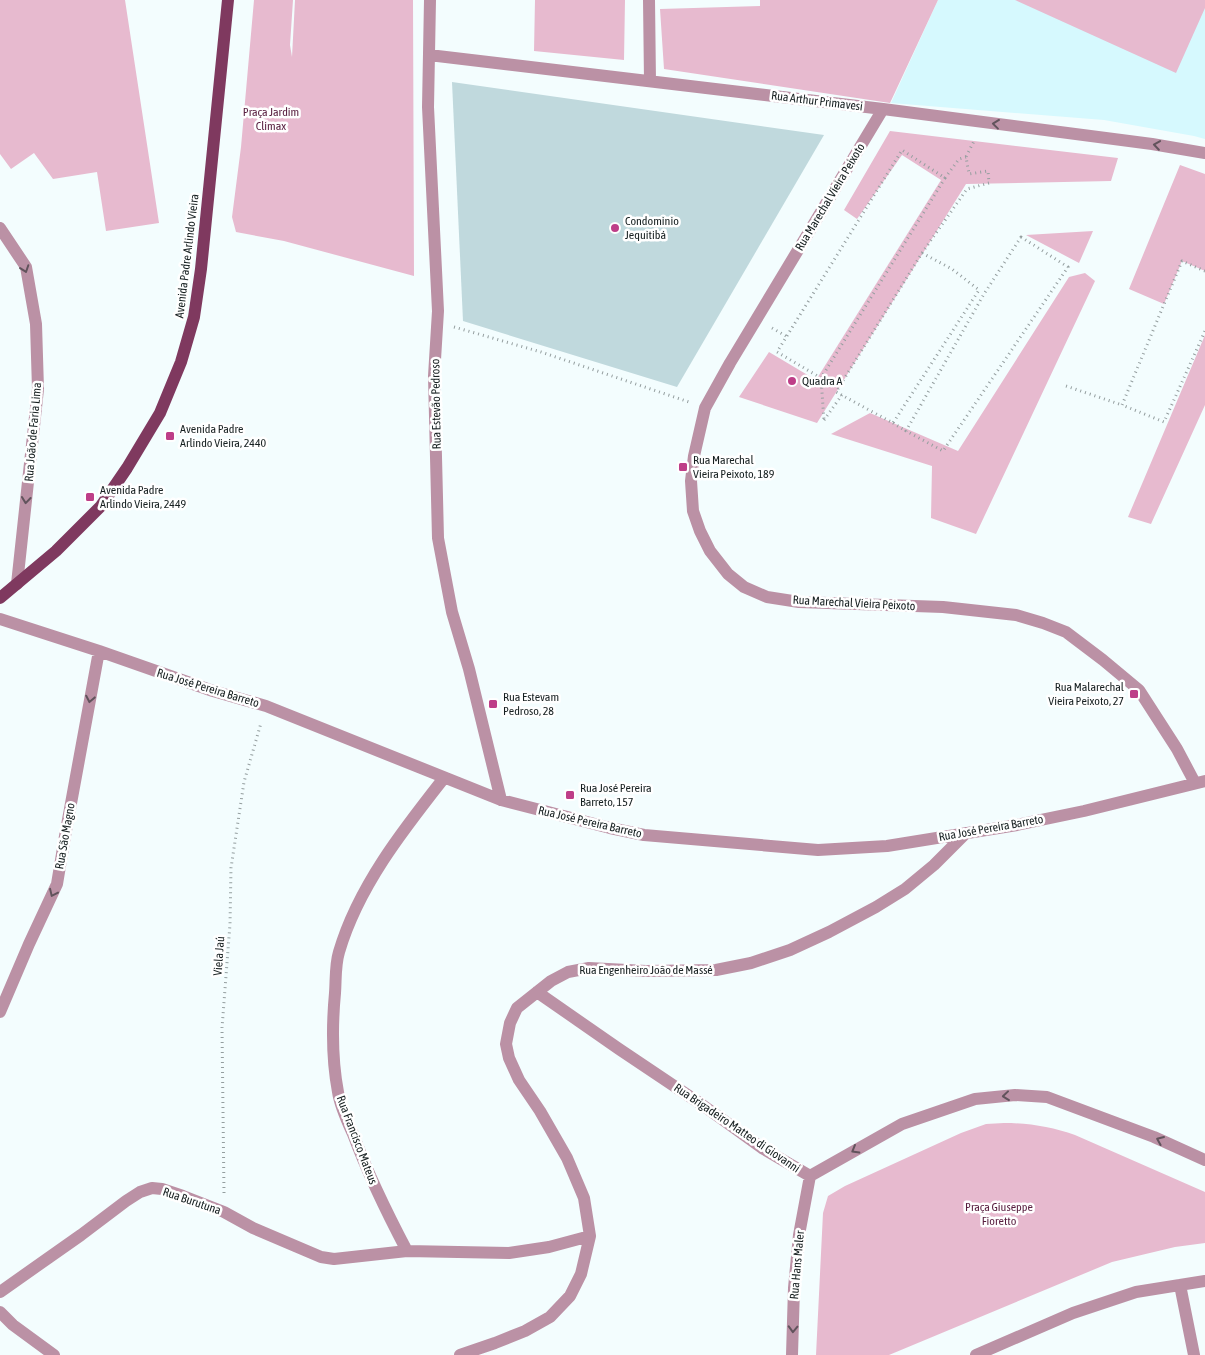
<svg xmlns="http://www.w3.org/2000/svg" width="1205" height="1355" font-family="'Asap Condensed',sans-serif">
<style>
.built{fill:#d6f9fe}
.green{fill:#e7bacf}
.building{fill:#c0d9dd}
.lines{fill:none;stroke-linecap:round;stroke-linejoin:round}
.path{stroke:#949e9f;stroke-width:3;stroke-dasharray:1 4;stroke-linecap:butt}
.minor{stroke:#bb91a5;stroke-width:12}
.major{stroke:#7f395f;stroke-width:12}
.oneway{stroke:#61535c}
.poi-dot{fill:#be3e88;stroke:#fff;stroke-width:2}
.labels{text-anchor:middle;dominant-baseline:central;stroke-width:5;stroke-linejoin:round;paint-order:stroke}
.street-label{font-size:12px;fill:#172021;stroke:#fff}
.park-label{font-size:12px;fill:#571d3e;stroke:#fff}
.poi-label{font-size:12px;fill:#172021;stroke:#fff;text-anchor:start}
</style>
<rect width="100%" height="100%" fill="#f3fdfe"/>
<path class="built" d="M938,0H1205V139L1194,136L1104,120L891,103Z"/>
<path class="green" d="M0,0H125L159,223L106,231L97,172L53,179L34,153L11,169L0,154Z
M254,0H293L290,45L292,57L295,0H413L414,276L284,241L236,232L232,217L241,147Z
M535,0H625L624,60L534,51Z
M760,0H938L890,103L664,69L660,9L760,6Z
M1015,0H1205V8L1176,73Z
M890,131L1118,158L1111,181L966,184L817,423L739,397L769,352L816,380L941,180L902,155L857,219L844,210Z
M1180,165L1205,174V271L1182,261L1164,304L1129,289Z
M1093,231L1079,263L1026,235Z
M1085,273L1095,281L976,534L931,518L932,466L831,434L870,413L958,451L1069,277Z
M1205,335V405L1151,524L1128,517Z
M1004,1123C1029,1123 1052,1127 1075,1135L1205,1192V1243L1175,1247L1112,1262L889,1355H816L823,1213L828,1196L845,1186L961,1133L986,1124Z"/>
<path class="building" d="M452,82L824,135L677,387L463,321Z"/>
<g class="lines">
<path class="path" d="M945,178L959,159L966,157
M1021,237L1068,267L943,451L906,431L984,294Z
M922,253L952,269L979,290L893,423L836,392Z
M922,253L967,189L989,183L988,171L969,174L966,157L974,141
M1205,271L1182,261L1122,405L1164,422L1205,331
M454,327L541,352L689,402
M772,328L786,336
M821,378L777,352L902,150L945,178L821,378L824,421
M1066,386L1122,405
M824,420L842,395
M893,423L906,431
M224,1193L222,1028L230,924L231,868L244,782L261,723"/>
<path class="minor" d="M430,0L428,107L438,311L434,376L438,538L452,612L469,669L501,800
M649,0L650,81
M429,55L883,109L1152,144L1205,153
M883,109L730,363L705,408L694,456L691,481L693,511L700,531L710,551L728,574L744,587L767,597L799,602L943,607L1016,615L1043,623L1066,632L1103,660L1139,690L1177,749L1195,783
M0,228L26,267L36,324L38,389L17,584
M0,619L99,651L213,691L266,706L501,800L610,828L644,835L818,850L887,846L1017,825L1084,811L1205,781
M444,778C403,830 358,887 339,952C335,965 336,980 335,993C332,1025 332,1060 338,1092C340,1106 347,1121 353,1134C368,1174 387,1213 407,1251L509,1253L549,1247L590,1236
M537,992L619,1049L701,1104L762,1148L810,1176
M0,1012L29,944L57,884L65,836L99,651
M810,1176L902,1124L975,1099L1015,1095L1047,1097L1154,1137L1205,1160
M1180,1285L1194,1355
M0,1292L81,1235L126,1201L140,1192L152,1188L162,1189L183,1196L224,1212L253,1228L321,1257L334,1259L407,1251
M0,1312L13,1325L54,1355
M460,1355L495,1343L525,1331L550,1317L570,1296L581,1274L590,1236L584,1198L567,1158L540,1111L519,1080L509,1058L506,1044L510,1023L517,1008L551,981L568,972L589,968L646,971L716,970L751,963L790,950L829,932L876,907L905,889L934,865L966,833
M792,1355L794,1288L799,1235L810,1176
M976,1355L1073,1313L1136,1292L1205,1281"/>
<path class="major" d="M0,598L56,551L101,506L127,468L160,413L181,362L194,317L201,269L228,0"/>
</g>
<defs><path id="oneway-chevron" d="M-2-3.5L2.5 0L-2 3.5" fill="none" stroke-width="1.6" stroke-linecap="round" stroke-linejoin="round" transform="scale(1.25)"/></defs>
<g class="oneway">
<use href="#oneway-chevron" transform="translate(996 124) rotate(-173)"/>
<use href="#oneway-chevron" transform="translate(1157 145) rotate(-172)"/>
<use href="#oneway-chevron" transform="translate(25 269) rotate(71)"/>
<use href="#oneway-chevron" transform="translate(26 500) rotate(96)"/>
<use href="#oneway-chevron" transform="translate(90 699) rotate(101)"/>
<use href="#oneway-chevron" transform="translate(53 893) rotate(115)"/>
<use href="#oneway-chevron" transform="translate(1006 1096) rotate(174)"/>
<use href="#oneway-chevron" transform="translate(1160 1140) rotate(-157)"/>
<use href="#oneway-chevron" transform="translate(855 1150) rotate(150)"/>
<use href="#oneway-chevron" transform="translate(793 1329) rotate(92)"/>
</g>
<g class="poi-dot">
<circle cx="615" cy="228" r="5"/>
<circle cx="792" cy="381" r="5"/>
<rect x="165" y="431" width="10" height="10" rx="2.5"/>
<rect x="678" y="462" width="10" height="10" rx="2.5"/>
<rect x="85" y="492" width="10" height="10" rx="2.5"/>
<rect x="1129" y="689" width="10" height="10" rx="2.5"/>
<rect x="488" y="699" width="10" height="10" rx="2.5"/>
<rect x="565" y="790" width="10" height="10" rx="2.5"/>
</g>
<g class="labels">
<g class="street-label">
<text transform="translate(817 101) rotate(7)">Rua Arthur Primavesi</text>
<text transform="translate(830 197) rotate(-59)">Rua Marechal Vieira Peixoto</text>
<text transform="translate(187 256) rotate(-83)">Avenida Padre Arlindo Vieira</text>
<text transform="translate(436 404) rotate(-91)">Rua Estevão Pedroso</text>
<text transform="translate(33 432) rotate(-85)">Rua João de Faria Lima</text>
<text transform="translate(854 603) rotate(3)">Rua Marechal Vieira Peixoto</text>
<text transform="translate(208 688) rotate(17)">Rua José Pereira Barreto</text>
<text transform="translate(590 822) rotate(13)">Rua José Pereira Barreto</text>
<text transform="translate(991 828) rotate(-10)">Rua José Pereira Barreto</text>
<text transform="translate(65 836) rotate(-80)">Rua São Magno</text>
<text transform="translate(219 956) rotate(-86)">Viela Jaú</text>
<text x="646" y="970">Rua Engenheiro João de Massé</text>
<text transform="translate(737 1128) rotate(34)">Rua Brigadeiro Matteo di Giovanni</text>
<text transform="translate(357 1140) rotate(69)">Rua Francisco Mateus</text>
<text transform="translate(192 1201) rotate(19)">Rua Burutuna</text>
<text transform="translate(797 1265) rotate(-85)">Rua Hans Maler</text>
</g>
<g class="park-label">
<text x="271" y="112">Praça Jardim<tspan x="271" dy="14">Climax</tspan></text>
<text x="999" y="1207">Praça Giuseppe<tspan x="999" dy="14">Fioretto</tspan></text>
</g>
<g class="poi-label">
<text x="625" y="221">Condominio<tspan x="625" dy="14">Jequitibá</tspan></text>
<text x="802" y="381">Quadra A</text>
<text x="180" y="429">Avenida Padre<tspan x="180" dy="14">Arlindo Vieira, 2440</tspan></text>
<text x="693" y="460">Rua Marechal<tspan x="693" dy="14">Vieira Peixoto, 189</tspan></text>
<text x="100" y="490">Avenida Padre<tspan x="100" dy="14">Arlindo Vieira, 2449</tspan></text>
<text x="1124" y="687" text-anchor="end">Rua Malarechal<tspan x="1124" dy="14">Vieira Peixoto, 27</tspan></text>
<text x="503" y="697">Rua Estevam<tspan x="503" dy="14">Pedroso, 28</tspan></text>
<text x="580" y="788">Rua José Pereira<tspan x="580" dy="14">Barreto, 157</tspan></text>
</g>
</g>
</svg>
